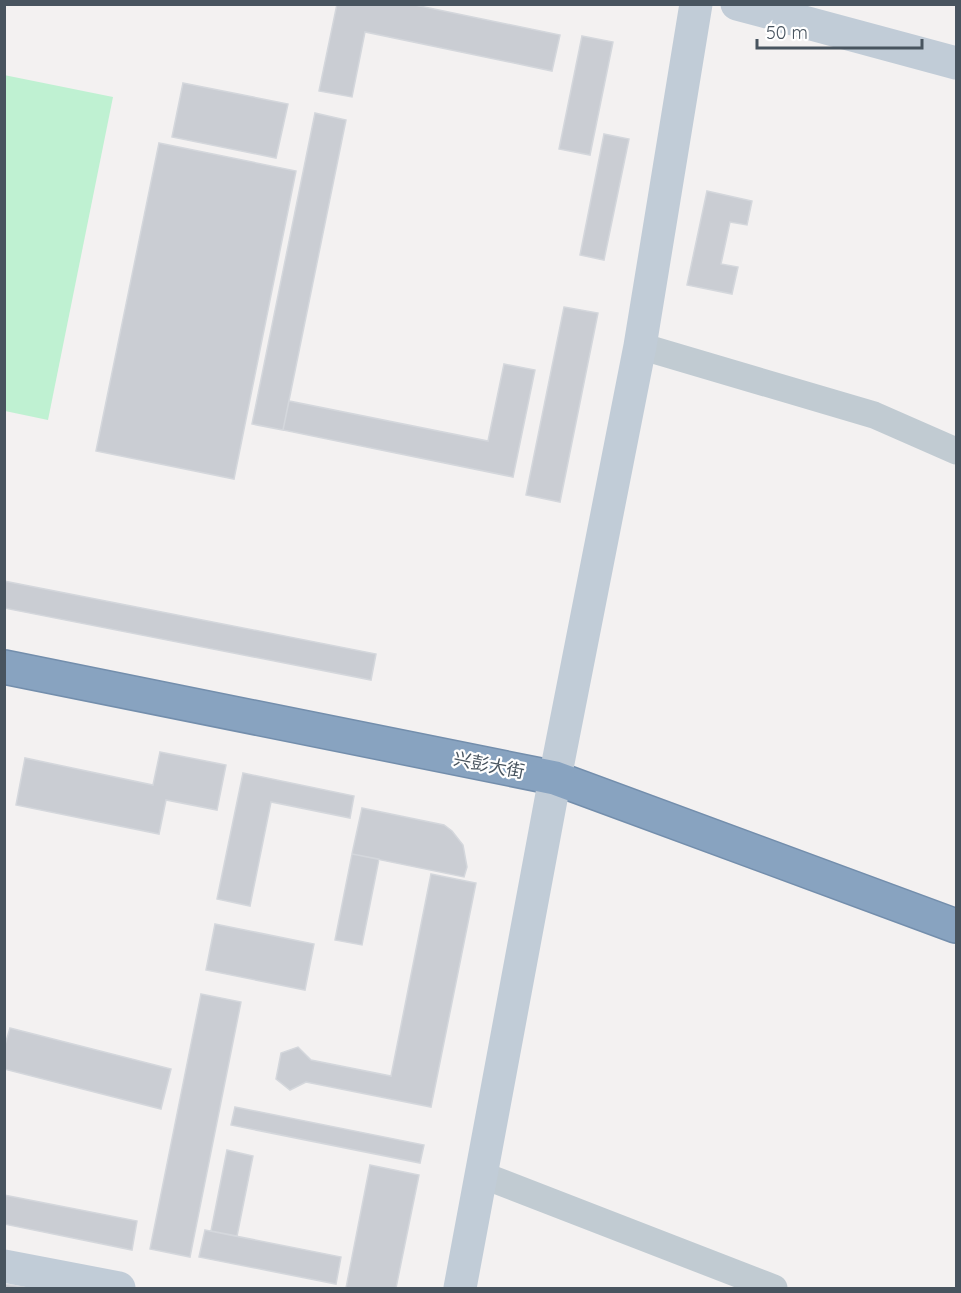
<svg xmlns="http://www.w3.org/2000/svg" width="961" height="1293" font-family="Quicksand,'Noto Sans SC',sans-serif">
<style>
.pitch{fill:#bff1d2}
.building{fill:#cacdd3;stroke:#d4d7dc;stroke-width:1.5}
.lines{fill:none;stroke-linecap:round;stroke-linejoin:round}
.highway-casing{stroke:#738eac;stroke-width:36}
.street{stroke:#c1cbd2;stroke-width:27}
.secondary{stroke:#c1ccd7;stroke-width:33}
.highway{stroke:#88a3c0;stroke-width:33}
.labels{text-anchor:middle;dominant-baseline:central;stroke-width:4.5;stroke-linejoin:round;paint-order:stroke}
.street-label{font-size:18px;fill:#48545f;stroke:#fff}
</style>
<rect width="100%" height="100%" fill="#f3f1f1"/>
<path class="pitch" d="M4,75L113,97L48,420L5,411Z"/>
<path class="building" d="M337,4H410L560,35L552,71L365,32L352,97L319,91Z
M582,36L613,42L590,155L559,149Z
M183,83L288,104L276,158L172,137Z
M315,113L346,120L283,430L252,424Z
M604,134L629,139L604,260L580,255Z
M159,143L296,171L234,479L96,451Z
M707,191L752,201L747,225L730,222L721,264L738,267L732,294L687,285Z
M564,307L598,313L560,502L526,495Z
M504,364L535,370L513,477L283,430L289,401L488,441Z
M4,581L376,654L371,680L4,608Z
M160,752L226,765L217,810L166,800L159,834L16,805L25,758L153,785Z
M243,773L354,796L350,818L271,802L250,906L217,899Z
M362,808L444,825L452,831L463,845L467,867L464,877L352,854Z
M352,854L379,859L362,945L335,940Z
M431,874L476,883L431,1107L306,1082L290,1090L276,1079L281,1053L298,1047L311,1060L391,1076Z
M215,924L314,944L305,990L206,970Z
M201,994L241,1002L190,1257L150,1249Z
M10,1028L171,1069L161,1109L4,1069V1048Z
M235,1107L424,1145L420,1163L231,1125Z
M227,1150L253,1156L237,1236L211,1231Z
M370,1165L419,1175L396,1288H346Z
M4,1195L137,1221L132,1250L4,1224Z
M205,1230L341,1257L336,1284L199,1257Z
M4,1284L29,1288H4Z"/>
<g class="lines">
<defs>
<path id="highway" d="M4,667L555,778L956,926"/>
</defs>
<use href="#highway" class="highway-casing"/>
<path class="street" d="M640,346L874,415L956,451
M482,1175L774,1288"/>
<path class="secondary" d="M737,4L956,63
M4,1266L119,1288
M460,1288L555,778L640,346L696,4"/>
<use href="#highway" class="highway"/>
</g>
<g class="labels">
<g class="street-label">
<text transform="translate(489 765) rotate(11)">兴彭大街</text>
</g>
</g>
<rect width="961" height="1293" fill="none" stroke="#48545f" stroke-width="12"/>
<path d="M757 39v9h165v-9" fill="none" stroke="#48545f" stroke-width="3"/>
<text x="766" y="39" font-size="18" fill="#48545f" stroke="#ffffff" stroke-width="4.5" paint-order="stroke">50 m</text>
</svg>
